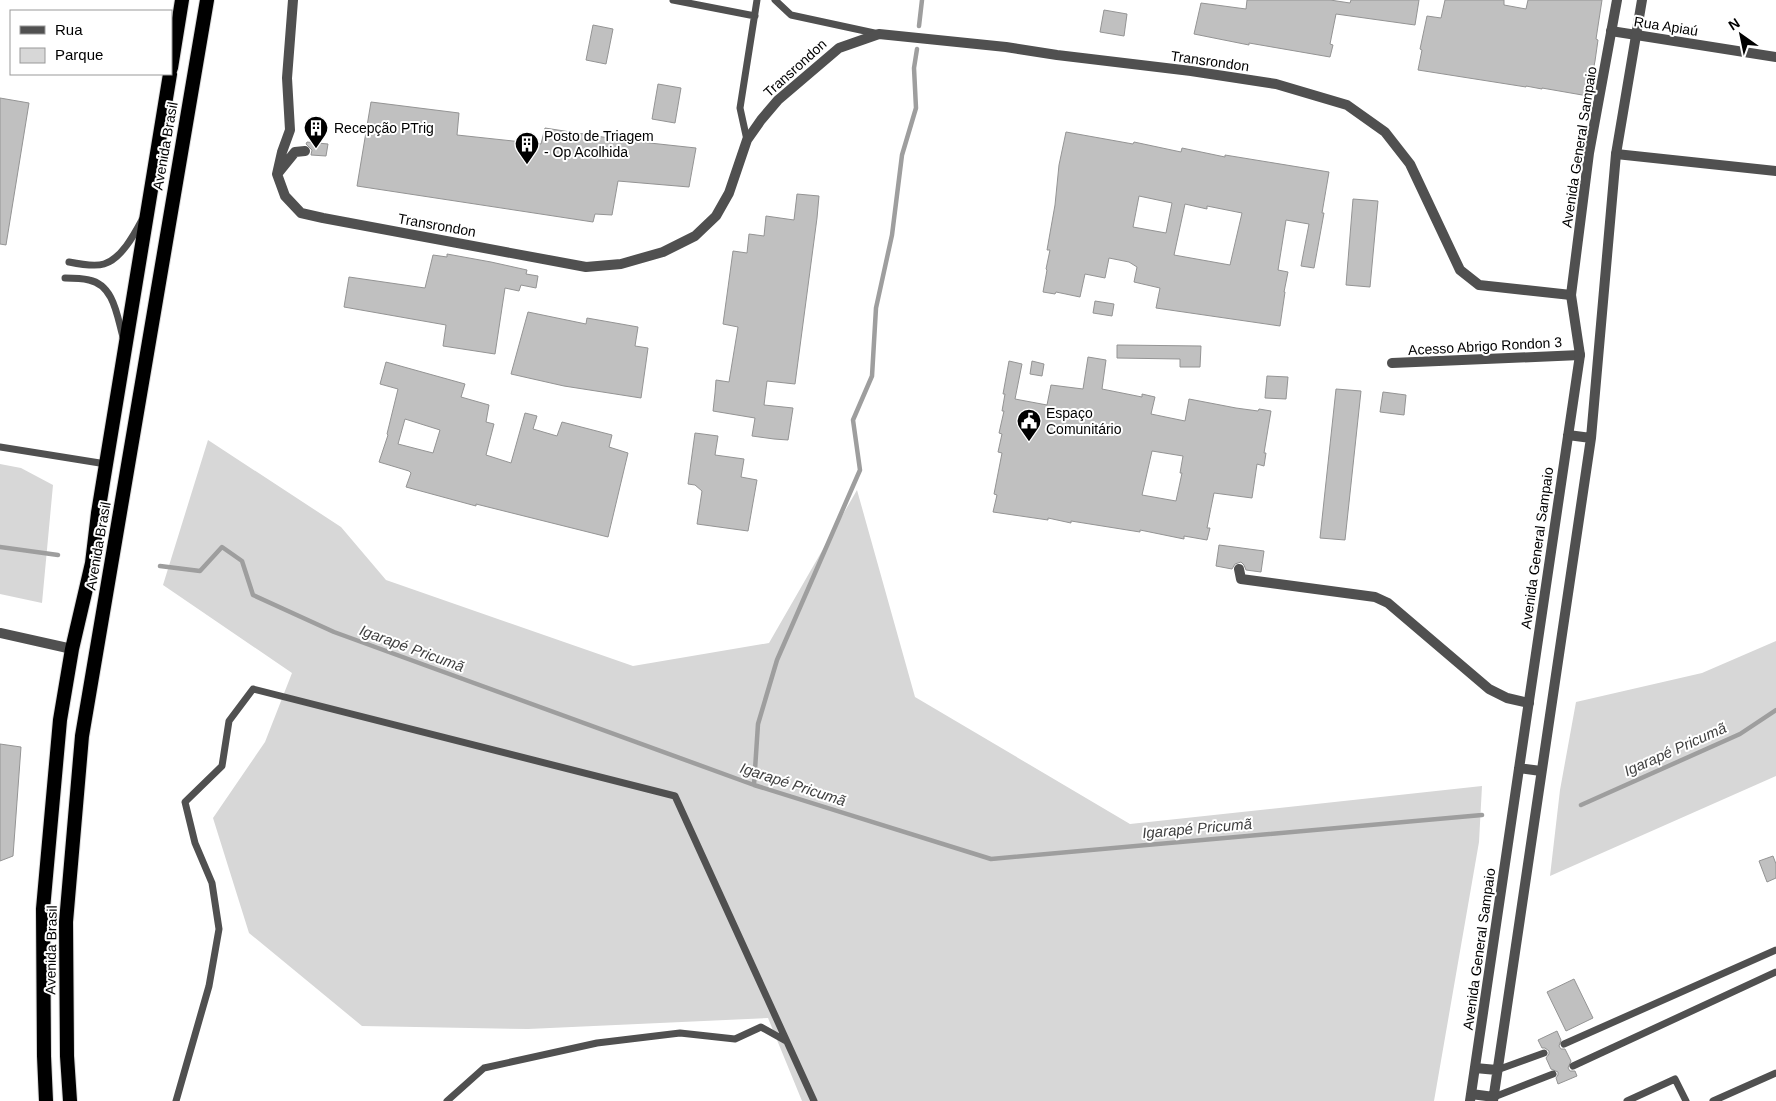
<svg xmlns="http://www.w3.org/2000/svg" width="1776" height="1101" font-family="Helvetica,sans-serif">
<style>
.green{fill:#d7d7d7}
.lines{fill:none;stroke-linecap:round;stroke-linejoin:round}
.stream{stroke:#9e9e9e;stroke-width:4.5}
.building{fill:#c0c0c0;stroke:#949494;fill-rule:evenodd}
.trunk-casing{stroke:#dbdbdb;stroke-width:16}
.service{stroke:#505050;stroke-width:7}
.minor{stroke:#505050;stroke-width:10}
.tertiary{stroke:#505050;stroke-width:10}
.trunk{stroke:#000;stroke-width:14}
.labels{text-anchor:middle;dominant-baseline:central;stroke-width:4;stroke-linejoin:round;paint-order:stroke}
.street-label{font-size:14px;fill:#000;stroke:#fff}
.poi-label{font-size:14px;fill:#000;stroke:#fff;text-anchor:start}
.water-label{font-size:15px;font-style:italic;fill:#3f3f3f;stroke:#fff}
</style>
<rect width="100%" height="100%" fill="#fff"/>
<path class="green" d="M208,440L341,527L386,580L633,666L769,643L857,490L915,697L1130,824L1482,786L1479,842L1434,1101H802L768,1018L528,1029L362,1026L249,933L213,818L265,742L292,673L163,585Z
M0,464L21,468L53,485L42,603L0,594Z
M1776,641V776L1550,876L1560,790L1576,702L1702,673Z"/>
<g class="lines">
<path class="stream" d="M919,26L922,0
M0,547L58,555
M160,566L200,571L222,547L242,561L253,595L334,632L754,785L991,859L1482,815
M754,785L758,724L777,660L860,470L853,420L872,376L876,308L892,235L902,155L916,108L914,68L917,49
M1581,805L1740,734L1776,710"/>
</g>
<path class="building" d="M1247,0H1330L1350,3L1351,0H1419L1415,25L1336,14L1330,44L1333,45L1330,57L1249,43V45L1194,34L1201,3L1246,9Z
M1445,0H1504V5L1526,9L1528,0H1602L1596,39L1598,40L1595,61L1588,96L1542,88V89L1526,86V87L1418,70L1422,50L1420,49L1427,16L1441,18Z
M1104,10L1127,14L1124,36L1100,32Z
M593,25L613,29L606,64L586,60Z
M658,84L681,88L675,123L652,119Z
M0,98L29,103L6,245L0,244Z
M371,102L459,113L457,135L541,144L545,128L622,140L696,148L689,187L618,181L612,215L595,214L593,222L357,186Z
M1066,132L1133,144L1134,142L1181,152L1182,148L1225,157V155L1329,172L1322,213H1324L1314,268L1301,266L1309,224L1286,220L1278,270L1288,272L1284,292H1285L1280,326L1156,308L1160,288L1134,282L1137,267L1129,262L1109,258L1105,278L1085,274L1080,297L1056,292L1055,294L1043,292L1047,270L1046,269L1050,250H1047L1055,205L1059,165ZM1139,196L1172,203L1166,233L1133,227ZM1185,204L1207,209V206L1242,213L1230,265L1174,255Z
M307,142L328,144L326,156L311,155L312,150L306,144Z
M797,194L819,196L817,218L795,384L767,381L764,405L793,408L788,440L774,439L752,436L755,418L713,411L715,393L716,380L729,382L738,327L723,324L733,251L747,253L749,234L764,236L766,216L794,220Z
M1353,199L1378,201L1370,287L1346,285Z
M447,254L491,262L527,270L526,274L538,276L536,288L521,285L519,291L505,288L495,354L443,346L446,325L344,307L349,277L425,288L433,255L447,257Z
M1095,301L1114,304L1112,316L1093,313Z
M528,312L586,324L587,318L638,327L635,346L648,348L641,398L564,386L511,374Z
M1117,345L1201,346L1200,367H1180V359L1117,358Z
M1088,357L1106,360L1102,389L1142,397V394L1155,397L1151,414L1185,421L1189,399L1236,408L1258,411L1259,409L1271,411L1264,453H1266L1264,466L1257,464L1252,498L1214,493L1207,528H1210L1207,540L1184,536V539L1140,530V532L1071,521V523L1048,518V520L993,512L997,495L994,494L1002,453L998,452L1002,434L999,433L1004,411H1002L1005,394H1003L1009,361L1022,364L1015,399L1047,405L1051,385L1083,389ZM1152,451L1183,456L1180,473H1182L1176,501L1142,495Z
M1032,361L1044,364L1042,376L1030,374Z
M386,362L465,384L461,397L489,405L486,422L494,424L486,455L511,463L525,413L537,416L533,429L557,436L562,422L612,435L609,447L628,453L608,537L476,504V506L406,487L411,473L409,471L379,462L388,435L387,434L398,389L380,384ZM405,419L440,430L433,453L398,444Z
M1267,376L1288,377L1286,399L1265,398Z
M1336,389L1361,391L1345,540L1320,538Z
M1383,392L1406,395L1404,415L1380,412Z
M695,433L718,436L715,455L744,459L741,477L757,480L748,531L697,524L702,491L695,485L688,484Z
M1219,545L1264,551L1261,572L1246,570L1244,565L1241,562L1235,564L1232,569L1216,566Z
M0,744L21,747L13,856L0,861Z
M1773,856L1776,864V878L1767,882L1759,861Z
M1574,979L1593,1018L1566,1031L1547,992Z
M1557,1031L1561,1040L1559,1046L1561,1049H1565L1571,1061L1568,1068L1570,1071H1575L1577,1076L1558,1084L1556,1078L1558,1075V1072L1551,1069L1546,1058L1549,1054V1051L1545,1048H1542L1538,1040Z"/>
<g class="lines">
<defs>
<path id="trunk" d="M171,68L182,0
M46,1101L44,1056L43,909L60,720L72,649L92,563L98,513L170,74
M70,1101L67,1056L66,922L82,736L207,0"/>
</defs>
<use href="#trunk" class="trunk-casing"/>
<path class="service" d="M673,0L755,16
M775,0L791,15L879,34
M747,140L740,108L757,0
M69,262C79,264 94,267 104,264C121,259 134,235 142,220
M65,278C73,278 81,278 89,280C114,285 117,316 123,337
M0,447L106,464
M1564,1044L1776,950
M1573,1066L1776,972
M1497,1070L1544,1053
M1494,1097L1553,1074
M176,1101L209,986L219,929L212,883L195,843L185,802L222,766L229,721L253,689L675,796L814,1101
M447,1101L484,1068L597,1043L680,1033L735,1039L761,1027L786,1041
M1627,1101L1675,1079L1686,1101
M1713,1101L1776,1073"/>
<path class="minor" d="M293,0L287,78L290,130L282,152L277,174L285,196L301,213L323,218L586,267L621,264L663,252L695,236L716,216L729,193L747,140L761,120L778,100L839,48L879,34L1006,47L1057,55L1191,71L1276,84L1347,105L1385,132L1410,164L1460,270L1479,285L1571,295
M1611,31L1776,57
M1616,154L1776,171
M278,173L295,152L305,151
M1392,363L1580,355
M1239,569L1241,579L1375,597L1388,603L1489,689L1507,698L1529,703
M0,633L72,649"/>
<path class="tertiary" d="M1568,435L1591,438
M1519,768L1541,771
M1475,1068L1497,1070
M1471,1094L1494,1097
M1470,1101L1580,355L1571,295L1589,153L1617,0
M1493,1101L1591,438L1616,154L1642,0"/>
<use href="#trunk" class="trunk"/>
</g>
<defs>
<symbol id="building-pin" viewBox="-11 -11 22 30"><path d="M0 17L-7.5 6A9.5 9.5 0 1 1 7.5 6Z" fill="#000" stroke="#fff"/><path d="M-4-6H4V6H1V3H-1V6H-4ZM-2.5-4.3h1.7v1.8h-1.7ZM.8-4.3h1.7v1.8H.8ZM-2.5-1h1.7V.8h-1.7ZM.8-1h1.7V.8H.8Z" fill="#fff"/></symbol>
<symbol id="civic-pin" viewBox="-11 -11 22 30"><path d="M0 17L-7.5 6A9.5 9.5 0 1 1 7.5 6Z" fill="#000" stroke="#fff"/><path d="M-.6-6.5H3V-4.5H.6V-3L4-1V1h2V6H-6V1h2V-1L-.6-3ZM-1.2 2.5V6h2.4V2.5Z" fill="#fff"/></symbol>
</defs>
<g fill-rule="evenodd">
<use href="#building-pin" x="302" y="114" width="28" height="38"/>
<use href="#building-pin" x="513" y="130" width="28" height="38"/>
<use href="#civic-pin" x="1015" y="407" width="28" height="38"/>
</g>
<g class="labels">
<g class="street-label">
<text transform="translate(1666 26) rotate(9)">Rua Apiaú</text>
<text transform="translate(1210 61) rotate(8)">Transrondon</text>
<text transform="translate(795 68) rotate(-42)">Transrondon</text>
<text transform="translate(165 146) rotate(-80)">Avenida Brasil</text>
<text transform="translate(1579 147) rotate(-81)">Avenida General Sampaio</text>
<text transform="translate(437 225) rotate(10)">Transrondon</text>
<text transform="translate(1485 346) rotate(-3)">Acesso Abrigo Rondon 3</text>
<text transform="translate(98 546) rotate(-80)">Avenida Brasil</text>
<text transform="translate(1537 548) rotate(-82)">Avenida General Sampaio</text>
<text transform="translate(1479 949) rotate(-82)">Avenida General Sampaio</text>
<text transform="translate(51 950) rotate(-89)">Avenida Brasil</text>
</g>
<g class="poi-label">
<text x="334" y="128">Recepção PTrig</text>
<text x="544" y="136">Posto de Triagem<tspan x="544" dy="16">- Op Acolhida</tspan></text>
<text x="1046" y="413">Espaço<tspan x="1046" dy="16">Comunitário</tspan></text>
</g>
<g class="water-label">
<text transform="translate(412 648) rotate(20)">Igarapé Pricumã</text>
<text transform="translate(1675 749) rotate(-24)">Igarapé Pricumã</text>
<text transform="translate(793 784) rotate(18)">Igarapé Pricumã</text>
<text transform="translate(1197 828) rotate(-5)">Igarapé Pricumã</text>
</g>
</g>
<rect x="10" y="10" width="162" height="65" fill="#ffffff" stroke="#999999"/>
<rect x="20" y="26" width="25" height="8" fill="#505050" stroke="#999999"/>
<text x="55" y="35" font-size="15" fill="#000000">Rua</text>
<rect x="20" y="48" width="25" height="15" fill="#d7d7d7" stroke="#999999"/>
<text x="55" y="60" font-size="15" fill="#000000">Parque</text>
<g transform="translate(1741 35) rotate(327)" stroke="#ffffff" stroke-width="4" paint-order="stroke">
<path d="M0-4L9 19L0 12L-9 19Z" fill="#000000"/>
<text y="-8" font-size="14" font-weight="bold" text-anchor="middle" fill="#000000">N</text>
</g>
</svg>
